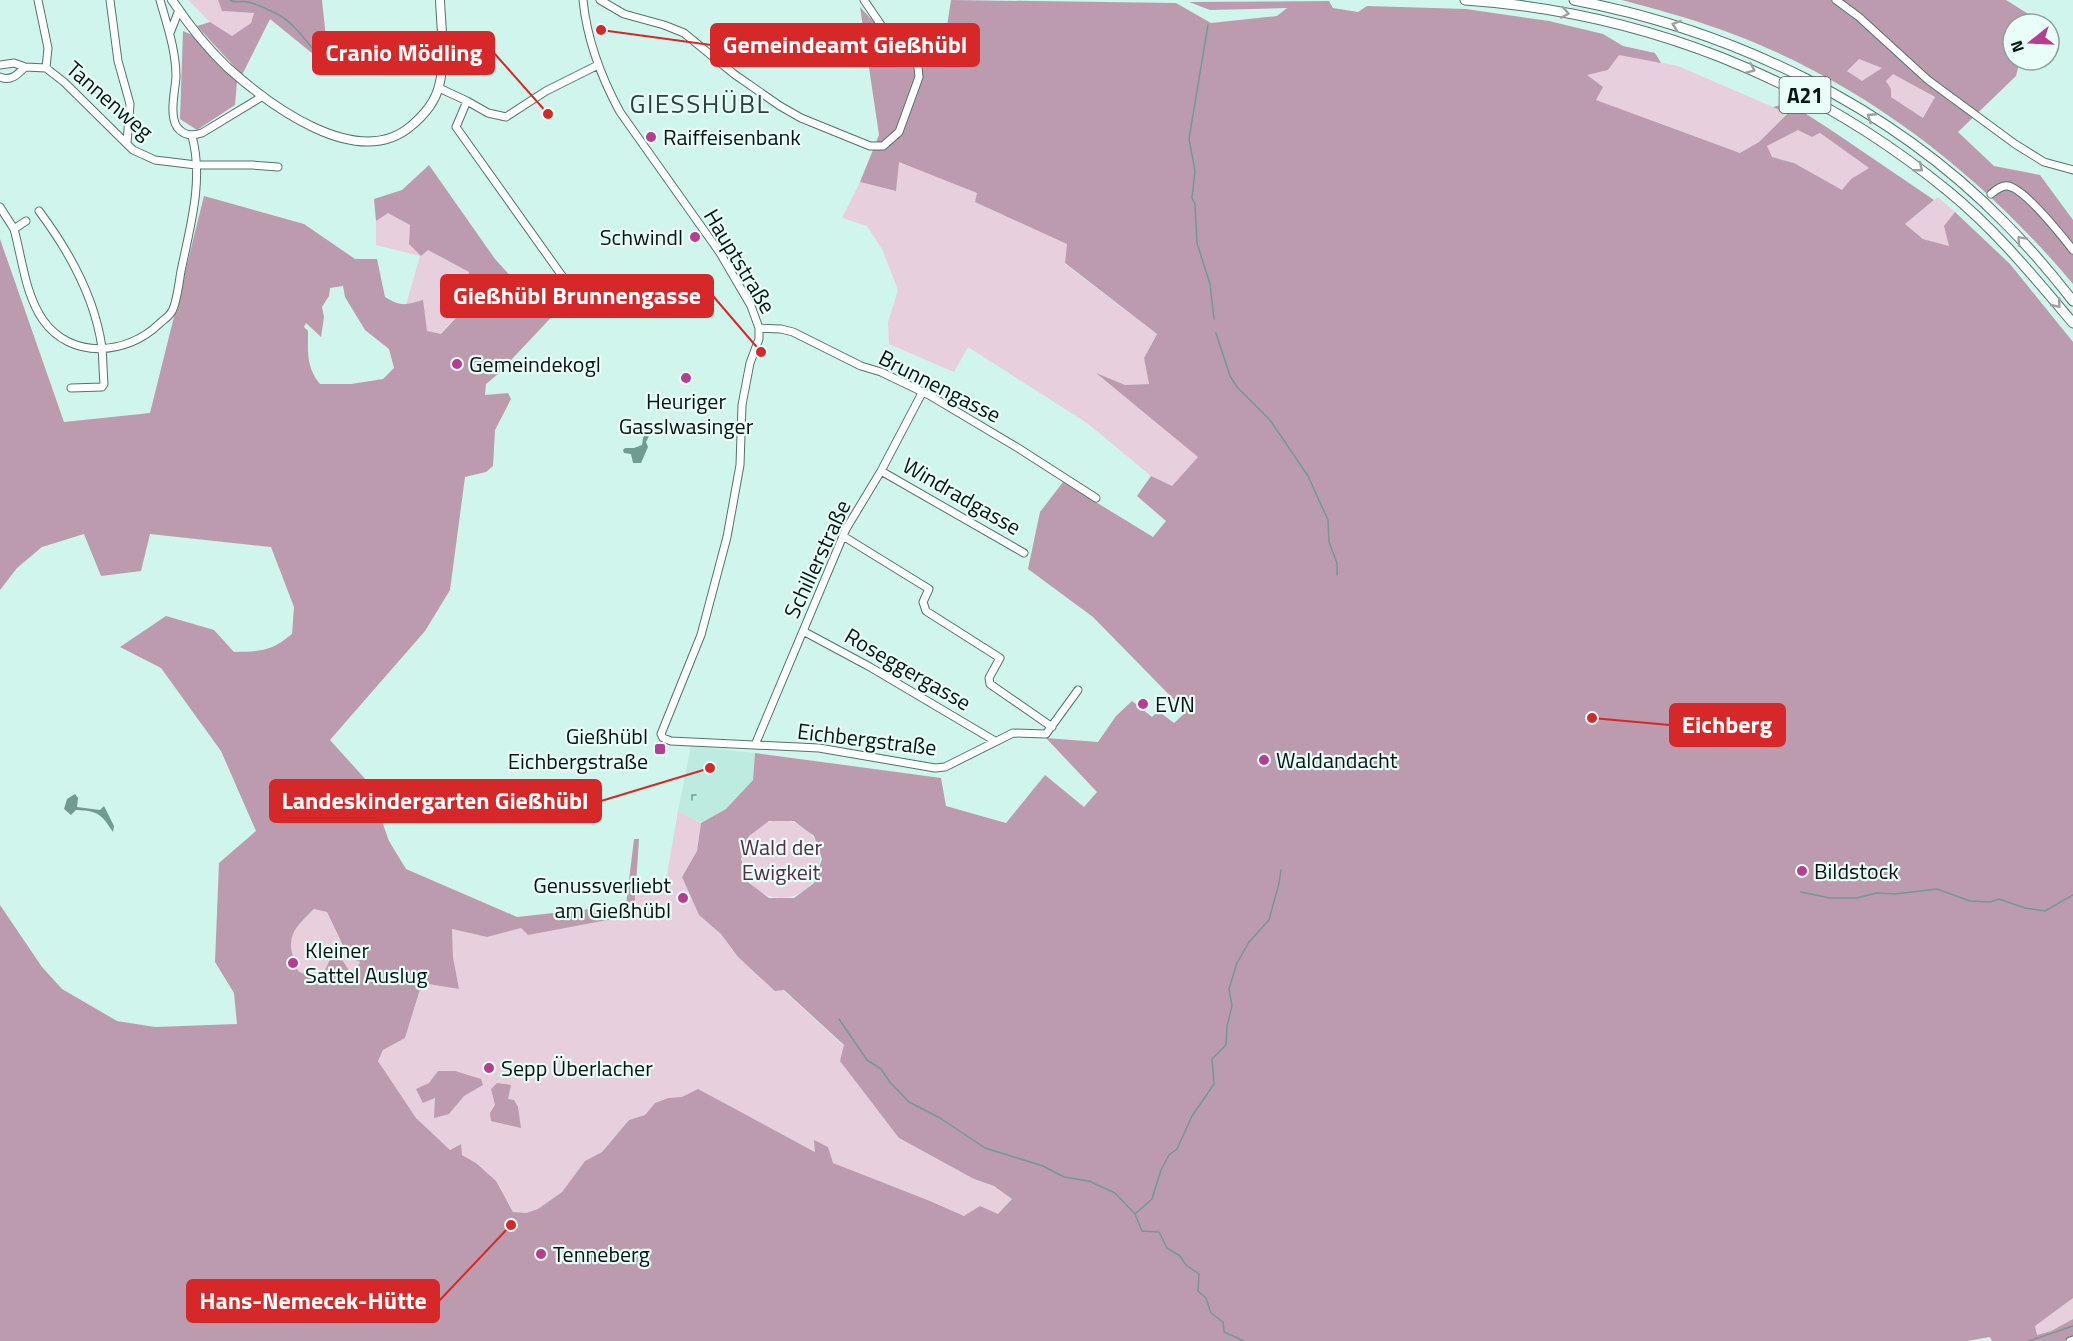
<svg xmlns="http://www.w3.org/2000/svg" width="2073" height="1341" font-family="'Titillium Web',sans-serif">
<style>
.built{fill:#bdebe0}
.green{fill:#e7cfdd}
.forest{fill:#bc9bae;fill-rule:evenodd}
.water{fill:#719b91}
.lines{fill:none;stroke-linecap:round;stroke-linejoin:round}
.stream{stroke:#719b91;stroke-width:1.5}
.minor-casing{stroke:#52736c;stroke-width:9}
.major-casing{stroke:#52736c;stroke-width:10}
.highway-casing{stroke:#52736c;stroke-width:11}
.minor{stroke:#fff;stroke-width:7}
.major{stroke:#fff;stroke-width:8}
.highway{stroke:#fff;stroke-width:9}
.oneway{stroke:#9ca1a0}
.poi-dot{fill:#b63d90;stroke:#e9fef9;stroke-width:2}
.labels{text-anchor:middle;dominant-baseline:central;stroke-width:4.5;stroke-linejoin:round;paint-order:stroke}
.shield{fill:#e9fef9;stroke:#4b5a57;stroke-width:1.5}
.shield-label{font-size:21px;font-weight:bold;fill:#071411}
.street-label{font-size:22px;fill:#071411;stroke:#e9fef9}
.poi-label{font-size:22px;fill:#071411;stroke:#e9fef9;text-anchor:start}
.park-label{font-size:22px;fill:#582b48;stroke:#e9fef9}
.quarter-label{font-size:26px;letter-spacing:1.5px;fill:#25453e;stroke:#e9fef9}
.leader{fill:none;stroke:#d62828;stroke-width:2}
.callout-dot{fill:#d62828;stroke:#e9fef9;stroke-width:2}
.callout{fill:#d62828;stroke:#d62828;stroke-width:2}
.callout-label{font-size:24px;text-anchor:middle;font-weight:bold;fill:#fff}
</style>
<rect width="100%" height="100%" fill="#d0f5ec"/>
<path class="built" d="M691,746L755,753L753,780L726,809L701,823L678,811Z"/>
<path class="green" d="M188,0H218L222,11L254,13L251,23L232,36L210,22Z
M1619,54L1678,66L1787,113L1759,142L1740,153L1595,100L1586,75L1608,70Z
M1859,59L1882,68L1862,82L1846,70Z
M1892,73L1936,98L1923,118L1891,97L1886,81Z
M1798,129L1812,137L1820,133L1869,168L1851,179L1842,191L1794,163L1771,157L1767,146Z
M898,161L978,193L975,202L1068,244L1065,264L1157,334L1144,358L1149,384L1125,385L1098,375L1199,457L1172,487L1151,476L1087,423L968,347L954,372L889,344L888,322L898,290L882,249L867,226L842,218L860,182L896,191Z
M1938,197L1955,212L1945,226L1950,247L1923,239L1905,224Z
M388,212L410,225L409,244L420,255L428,250L469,272L466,307L440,334L427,331L406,305L420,256L376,245V221Z
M678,811L701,823L697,851L682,877L699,915L721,934L738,957L775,990H783L844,1046L899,1138L974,1179L994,1186L1012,1199L998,1214L964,1216L930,1201L832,1163L828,1147L815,1141L816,1152L698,1090L682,1097L668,1098L655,1103L645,1115L629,1120L602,1152L585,1161L562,1192L538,1209L526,1213L513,1212L508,1202L476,1163L462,1155L460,1144L450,1150L416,1118L378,1061L383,1050L405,1038L422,983L459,989L453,957L452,929L487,937L521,928L634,915L637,887L664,891Z
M742 859a39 39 0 1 1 78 0a39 39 0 1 1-78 0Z
M314,909L327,912L349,958L360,962L353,978L320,982L298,971C284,939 290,932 314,909Z
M2073,1298V1319L2051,1331L2037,1335L2035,1325Z"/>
<path class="forest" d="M218,0H322L329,67L270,19L242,75L197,26L210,22L232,36L251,23L254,13L222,11Z
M951,0L1176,3L1211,23L1277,16L1287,8L1210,10L1189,2L1329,1L1333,8L1358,12L1367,6L1466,9L1549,21L1603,34L1623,46L1655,53L1661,63L1619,55L1608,70L1587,75L1603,87L1596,100L1740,153L1759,142L1787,114L1773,107L1789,103L1831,130L1934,200L1905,224L1923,239L1949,246L1944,226L1955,212L2010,264L2073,342V1298L2035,1326L2037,1335L2051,1331L2073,1319V1341H1992L1990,1337L1967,1341H0V905L42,967L62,989L117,1021L155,1027L237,1024L234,993L215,962L219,863L256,831L221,751L161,668L120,647L166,616L214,630L234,652C262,651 270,652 292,634L294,607L271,547L150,534L141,571L101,576L84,534L42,547L17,568L0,590V239L64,422L150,413L204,196L304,224L355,259H377L385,297C401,307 406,305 423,300L427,331L441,334L466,307L469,272L428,250L421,256L409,244L410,225L388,213L376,221L374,199L402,190L429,165L495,259L524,291L561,307L498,374L486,384L485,395L508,393L511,399L495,430L493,466L486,472L465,477L450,590L425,631L330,740L368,782L389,841L406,869L517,917L626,905L634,839H639L634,915L528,935L521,928L487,937L452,929L453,957L459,989L422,983L405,1038L383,1050L378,1061L416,1118L450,1150L461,1144L462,1155L476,1163L496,1181L513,1212L526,1213L538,1209L562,1192L585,1161L602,1152L629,1120L645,1115L655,1103L668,1098L682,1097L698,1089L815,1152L814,1140L828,1147L833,1163L930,1201L964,1216L980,1206L998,1214L1012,1199L994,1186L974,1179L899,1138L840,1061L844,1045L784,990L775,991L738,957L721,934L699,915L682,877L697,851L701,823L726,809L753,780L755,753L941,778L946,806L1006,823L1045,775L1084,807L1097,792L1046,738L1098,742L1116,716L1132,701L1152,717L1158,711L1174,723L1186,712L1093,617L1028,569L1040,512L1063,482L1153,537L1166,521L1137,496L1151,476L1172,486L1198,457L1096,373L1125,385L1149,384L1144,358L1157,334L1065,263L1067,244L975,202L977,193L899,162L896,191L860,182L879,135L860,7L908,59H922L945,39ZM1798,130L1812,137L1820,133L1869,168L1851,179L1842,190L1794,163L1772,157L1767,146ZM343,286L345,297L365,330L389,349L394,368L383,379L351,384H320C306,367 308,352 308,331L304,327L306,323L321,337L324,317L322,307L329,296L330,288ZM769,821H794L814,836L822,859L814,883L794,898H769L749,883L741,859L749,836ZM314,909L327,912L349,958L360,962L353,977L341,958L330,959L320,982L298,971C285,939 290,932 314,909Z
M1622,0H2006L2030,15L2028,24H2013V60H2020L2016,76L1958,132L1994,166L2040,175L2073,220V284C1979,172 1861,80 1722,30C1689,18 1655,9 1622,0ZM1859,59L1882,68L1862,81L1847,71ZM1893,74L1935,97L1923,118L1891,97V89L1886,81Z
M183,31L192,35L237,81L235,105L197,130L180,119Z
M438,1071H455L481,1079L483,1085L464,1096L449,1114L434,1118L435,1098L423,1103L416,1089L429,1083Z
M497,1083L511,1085L508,1099L514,1100L518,1107L521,1128L491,1121L490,1113L495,1105L491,1089Z"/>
<path class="water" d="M645,435L649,436L646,442L648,447L641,463H633L631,454L624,453L623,450L625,448H634L642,445L643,438Z
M75,794L78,798L77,807L100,810L104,806L114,826L113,832C101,814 99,811 76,810L71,815L64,809L67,799Z"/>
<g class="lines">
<path class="stream" d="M230,0C237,4 241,0 248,2C258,4 271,11 279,15C298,26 310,48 326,63L369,60
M1208,25L1189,139L1195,171L1192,198L1195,204L1197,243L1210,284L1214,319
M1216,333L1230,376L1237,387L1270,420L1308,476L1328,520L1329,542L1337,563V575
M692,800V795H696
M1801,892L1830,898H1857L1876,893L1895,894L1937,889L1970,901L1990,902L1999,899L2025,908L2045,911L2073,895
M839,1019L867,1060L881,1069L889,1081L909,1102L940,1118L985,1148L1043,1166L1064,1177L1089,1181L1115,1193L1135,1214L1142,1231L1159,1232L1167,1248L1180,1256L1186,1265L1199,1274L1198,1291L1206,1298L1211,1313L1223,1322L1224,1332L1244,1341
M1135,1214L1152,1199L1161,1170L1169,1155L1177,1149L1192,1116L1214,1084L1212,1059L1226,1045L1227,1026L1232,1006L1229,989L1237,963L1249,942L1269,920L1279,883L1281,870
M2029,1341L2073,1326"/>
<defs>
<path id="minor" d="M38,0L48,48L46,68
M110,0L118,61L130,104L127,143
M160,0C167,25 176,50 176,77C175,91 169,115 177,127C184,136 192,136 202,133L263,96
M583,0C587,40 601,77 620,112L720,253L751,306L759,328V339L750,363L742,405L740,465L727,537L701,635L661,734L663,738L671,741L819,748L935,768L945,767L1013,733L1046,734L1078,690
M600,0L624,14L664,25L684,33L734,74L780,106L801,118L870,146H883L899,132L919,77L918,67L912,55L901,47L881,25L864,0
M1836,0L1859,17L1928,80L2015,144L2044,162L2073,170
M170,33L179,10
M0,65L14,63L25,67
M0,77C11,82 18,74 25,67L46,68L64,82L133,150L155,160L196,165H252L278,167
M439,88L467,101L488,113L506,117L546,91L598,65
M467,101L456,127L575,294
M1991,194C1996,190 2001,185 2008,186C2025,189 2062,236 2073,250
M0,207L14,229
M39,211C69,251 95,297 102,348C103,360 103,372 104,384L102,387L71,388
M26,221L14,229C22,258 25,294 43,320C71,360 127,355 159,324C163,320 170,316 172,311C177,302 179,282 181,271C190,227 204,180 192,136
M759,328L781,329L793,332L861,366L881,372L929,395L1018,448L1096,498
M881,471L1024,553
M843,536L929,589L923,602L926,611L1000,658L989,678L990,684L1052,727
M803,631L870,667L995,741
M755,745L846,529L881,471L922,393
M2070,1341L2073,1340"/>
<path id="major" d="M172,0C188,24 206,47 227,67C268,104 357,172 411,126C423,116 435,103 439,86C446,60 441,27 440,0"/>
<path id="highway" d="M1465,0C1644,12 1810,78 1948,191C1996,230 2034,277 2073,323
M1574,0C1734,31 1889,105 2004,222C2029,247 2051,273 2073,301"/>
</defs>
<use href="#minor" class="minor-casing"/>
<use href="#major" class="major-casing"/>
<use href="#highway" class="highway-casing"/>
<use href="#minor" class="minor"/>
<use href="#major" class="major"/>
<use href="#highway" class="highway"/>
</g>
<defs><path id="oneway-chevron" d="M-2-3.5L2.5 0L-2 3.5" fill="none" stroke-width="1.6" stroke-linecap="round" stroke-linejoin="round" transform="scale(1.5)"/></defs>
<g class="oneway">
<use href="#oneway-chevron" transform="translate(1565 13) rotate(11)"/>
<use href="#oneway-chevron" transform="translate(1676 25) rotate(-161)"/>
<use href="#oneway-chevron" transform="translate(1751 69) rotate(24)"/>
<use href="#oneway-chevron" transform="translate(1871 117) rotate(-147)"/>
<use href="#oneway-chevron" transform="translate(1919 168) rotate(38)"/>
<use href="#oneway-chevron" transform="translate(2021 240) rotate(-133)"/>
<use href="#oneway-chevron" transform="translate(2057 304) rotate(51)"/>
</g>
<g class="poi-dot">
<circle cx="651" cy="137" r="6"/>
<circle cx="695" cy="237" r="6"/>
<circle cx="457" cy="364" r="6"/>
<circle cx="686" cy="378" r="6"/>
<circle cx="1143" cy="704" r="6"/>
<rect x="654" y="743" width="12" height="12" rx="3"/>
<circle cx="1264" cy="760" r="6"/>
<circle cx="1802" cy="871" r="6"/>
<circle cx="683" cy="898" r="6"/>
<circle cx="293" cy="963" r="6"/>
<circle cx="489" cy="1068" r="6"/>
<circle cx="541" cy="1254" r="6"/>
</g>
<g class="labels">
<rect class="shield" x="1779.5" y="77" width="51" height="36" rx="4.5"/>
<g class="shield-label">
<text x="1805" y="95">A21</text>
</g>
<g class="street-label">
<text transform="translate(110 100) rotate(41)">Tannenweg</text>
<text transform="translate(740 261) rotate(59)">Hauptstraße</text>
<text transform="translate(940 386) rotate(27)">Brunnengasse</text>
<text transform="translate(962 496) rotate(30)">Windradgasse</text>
<text transform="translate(817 559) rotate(-65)">Schillerstraße</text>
<text transform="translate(908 669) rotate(30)">Roseggergasse</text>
<text transform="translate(867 739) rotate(7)">Eichbergstraße</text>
</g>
<g class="poi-label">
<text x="663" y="137">Raiffeisenbank</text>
<text x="683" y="237" text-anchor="end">Schwindl</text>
<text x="469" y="364">Gemeindekogl</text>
<text x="686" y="401" text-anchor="middle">Heuriger<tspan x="686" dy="25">Gasslwasinger</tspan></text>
<text x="1155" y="704">EVN</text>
<text x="648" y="736" text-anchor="end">Gießhübl<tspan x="648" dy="25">Eichbergstraße</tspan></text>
<text x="1276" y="760">Waldandacht</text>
<text x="1814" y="871">Bildstock</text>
<text x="671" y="885" text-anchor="end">Genussverliebt<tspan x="671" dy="25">am Gießhübl</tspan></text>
<text x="305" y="950">Kleiner<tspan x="305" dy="25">Sattel Auslug</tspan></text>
<text x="501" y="1068">Sepp Überlacher</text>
<text x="553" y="1254">Tenneberg</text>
</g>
<g class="park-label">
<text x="781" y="847">Wald der<tspan x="781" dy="25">Ewigkeit</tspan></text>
</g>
<g class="quarter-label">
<text x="700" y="103">GIESSHÜBL</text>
</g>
</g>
<path class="leader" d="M601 30L711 45M548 114L494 53M761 352L713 296M1592 718L1670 725M710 768L601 801M511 1225L439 1301"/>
<g class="callout-dot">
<circle cx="601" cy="30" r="6"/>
<circle cx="548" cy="114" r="6"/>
<circle cx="761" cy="352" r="6"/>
<circle cx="1592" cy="718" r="6"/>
<circle cx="710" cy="768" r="6"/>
<circle cx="511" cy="1225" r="6"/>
</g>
<g class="callout">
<rect x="711" y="24" width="268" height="42" rx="6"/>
<rect x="313" y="32" width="181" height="42" rx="6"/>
<rect x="441" y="275" width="272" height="42" rx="6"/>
<rect x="1670" y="704" width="115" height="42" rx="6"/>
<rect x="270" y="780" width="331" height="42" rx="6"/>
<rect x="187" y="1280" width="252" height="42" rx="6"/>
</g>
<g class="callout-label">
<text x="845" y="53">Gemeindeamt Gießhübl</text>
<text x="404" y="61">Cranio Mödling</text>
<text x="577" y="304">Gießhübl Brunnengasse</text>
<text x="1727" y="733">Eichberg</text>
<text x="435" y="809">Landeskindergarten Gießhübl</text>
<text x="313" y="1309">Hans-Nemecek-Hütte</text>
</g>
<g transform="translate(2031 42) rotate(252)"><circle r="28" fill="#e9fef9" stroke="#8fa09c" stroke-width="1.5"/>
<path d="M0-4.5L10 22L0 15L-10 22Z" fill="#b63d90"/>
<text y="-9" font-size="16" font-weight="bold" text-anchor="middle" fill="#071411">N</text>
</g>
</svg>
